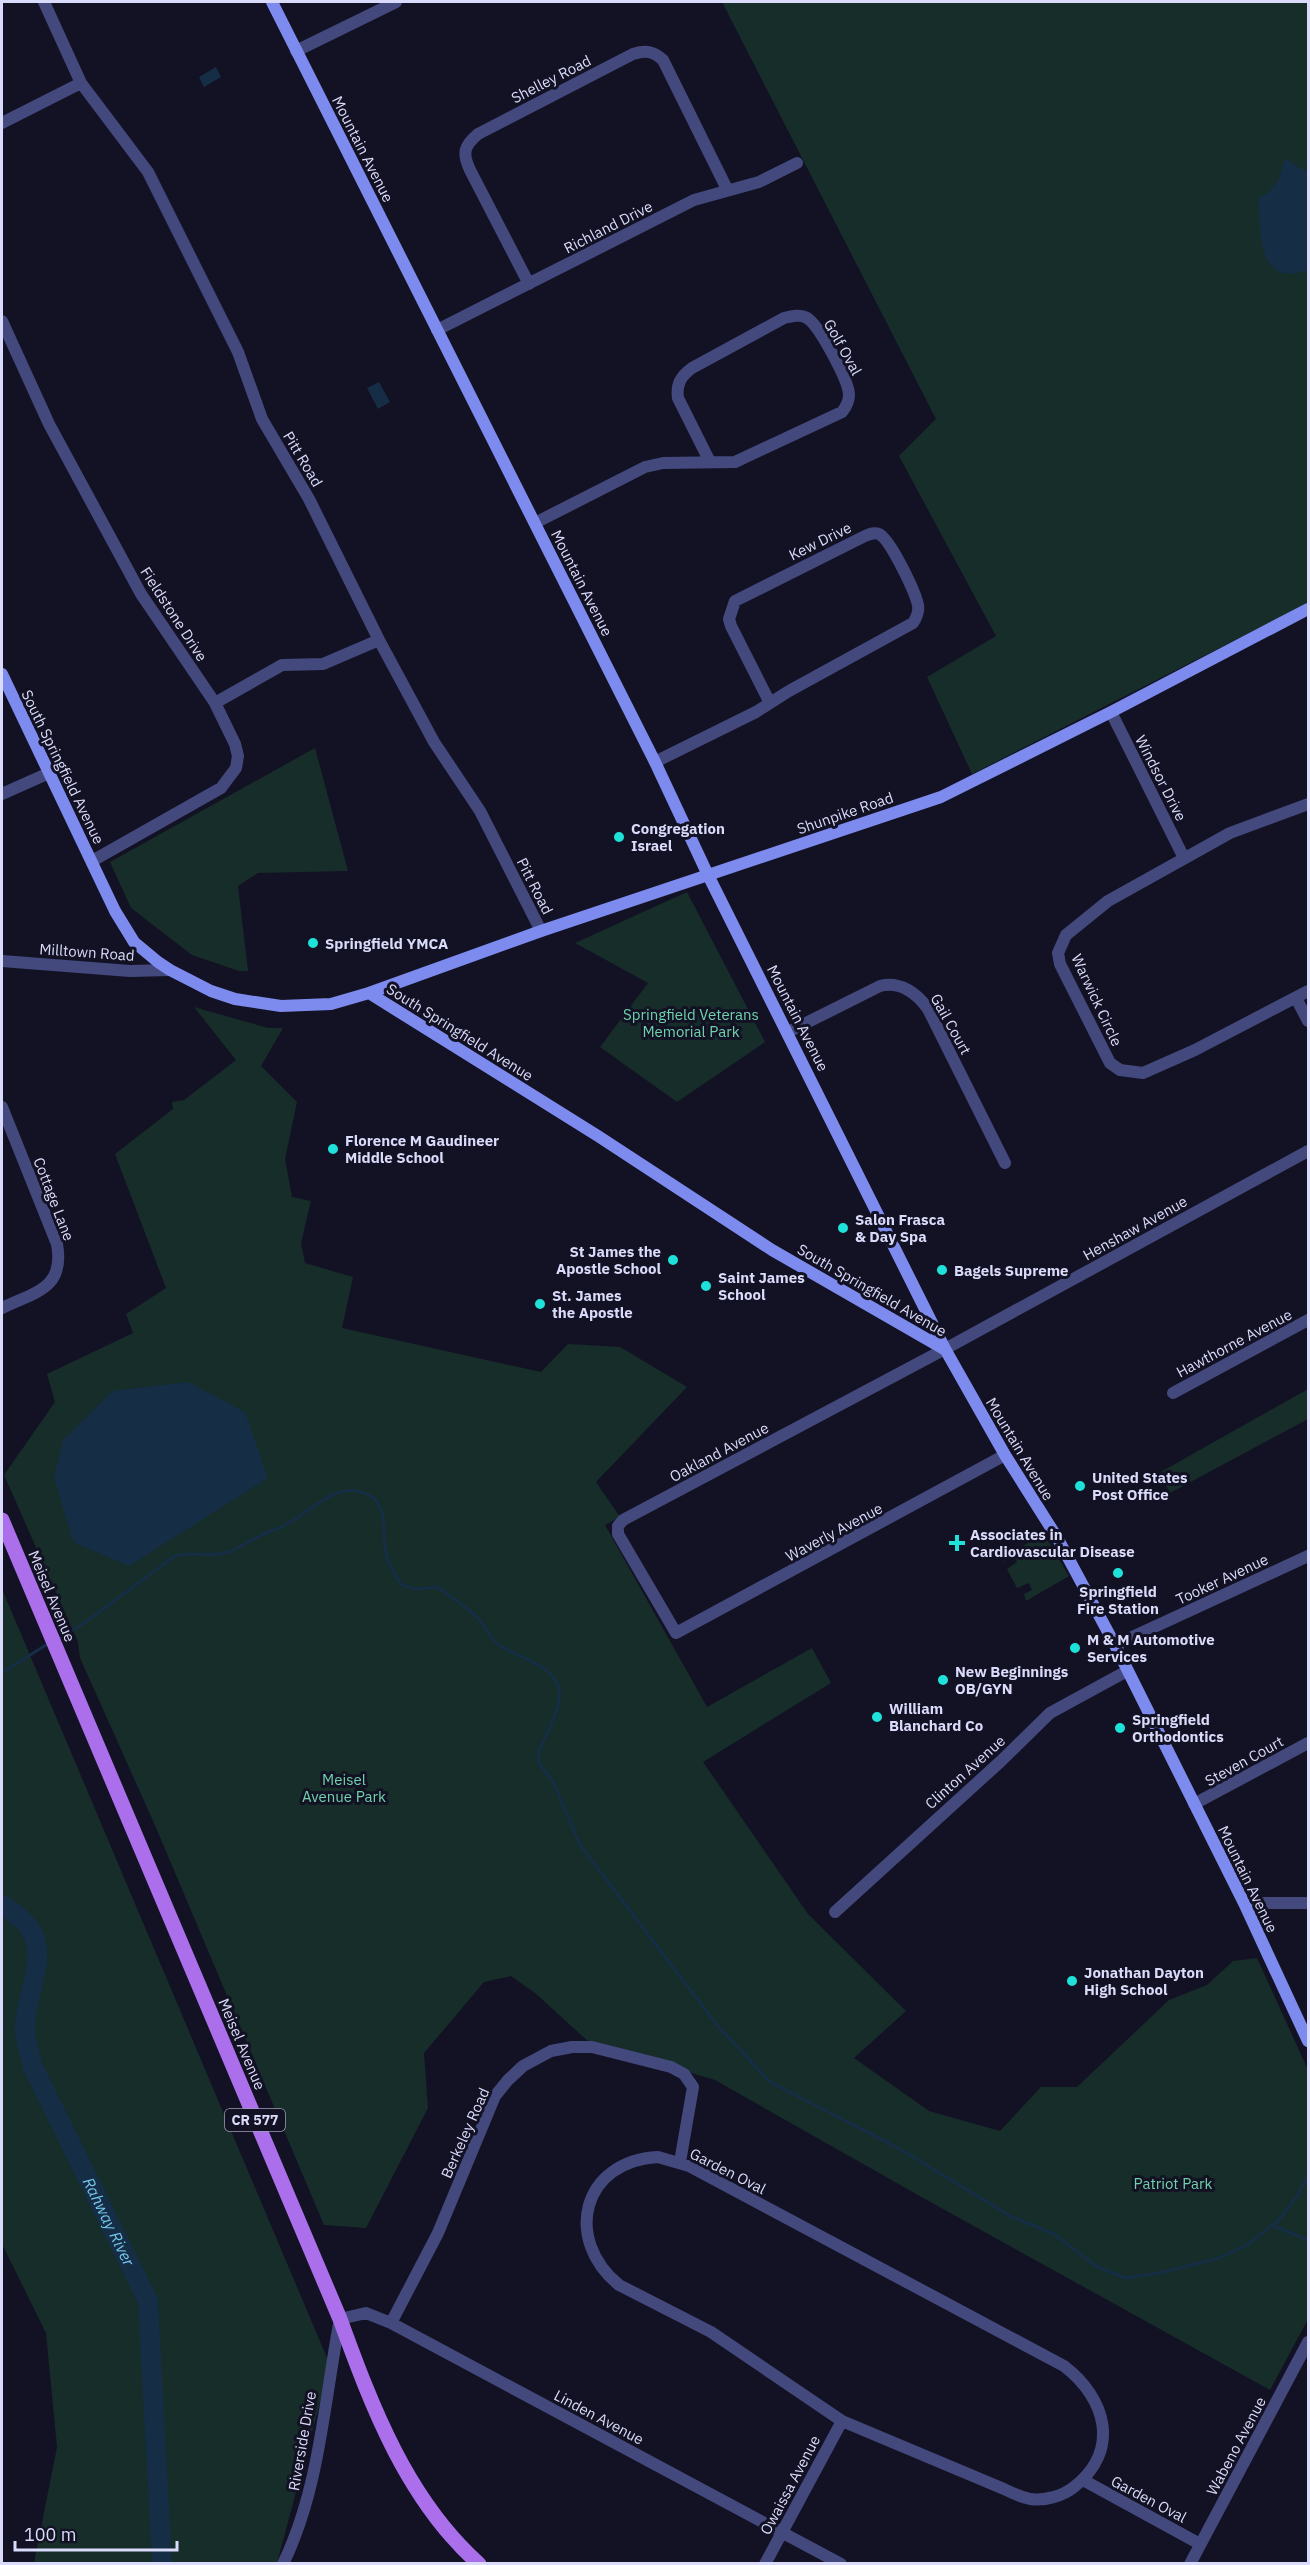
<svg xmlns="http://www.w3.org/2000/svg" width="1310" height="2565" font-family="'IBM Plex Sans',sans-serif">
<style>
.green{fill:#162d29}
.water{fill:#152e45}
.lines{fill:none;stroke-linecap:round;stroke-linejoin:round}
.stream{stroke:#152e45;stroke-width:3}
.river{stroke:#152e45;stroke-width:20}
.street{stroke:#43497d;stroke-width:12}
.secondary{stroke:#7d8bee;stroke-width:12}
.primary{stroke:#ab6fec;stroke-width:15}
.poi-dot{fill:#1ee2d9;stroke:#131224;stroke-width:2}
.labels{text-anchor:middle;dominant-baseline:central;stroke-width:6;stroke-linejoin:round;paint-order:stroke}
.shield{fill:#131224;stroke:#9e9fba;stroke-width:1.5}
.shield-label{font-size:14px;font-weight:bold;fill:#dadbfa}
.street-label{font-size:15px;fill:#dadbfa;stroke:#131224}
.poi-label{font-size:15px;font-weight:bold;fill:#dadbfa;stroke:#131224;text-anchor:start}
.park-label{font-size:15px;fill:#6fd2aa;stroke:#131224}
.water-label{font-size:16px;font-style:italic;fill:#75c7ed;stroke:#131224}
</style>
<rect width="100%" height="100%" fill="#131224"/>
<path class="green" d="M722,2H1308V603L972,774L927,677L996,636L899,456L936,419Z
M315,748L348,871L258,873L238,886L248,971H239L192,955L131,908L110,862Z
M687,892L765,1042L677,1102L600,1047L648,983L575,943Z
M194,1007L268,1028H283L261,1066L297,1102L285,1159L292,1197L311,1201L301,1243L305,1263L353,1277L342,1328L541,1372L568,1344L620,1347L687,1387L596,1482L620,1517L605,1525L707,1707L812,1648L831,1683L703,1762L808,1914L906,2011L854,2058L929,2111L1000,2131L1041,2087H1077L1169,2000L1207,1985L1233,1961L1257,1958L1308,2070V2319L1270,2390L925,2199L715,2080L590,2043L535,1993L511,1976L484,1982L424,2053L428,2108L366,2228L324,2225L154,1823L80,1658L78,1642L4,1475L55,1402L47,1374L133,1333L126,1314L166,1288L115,1154L173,1109L172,1102L184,1100L236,1060Z
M1308,1389V1419L1170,1493L1159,1473Z
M1044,1534L1069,1576L1026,1601L1024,1594L1032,1590L1029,1583L1017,1588L1007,1569L1017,1562L1014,1555L1003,1561L1001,1558Z
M2,1589L330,2365L277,2563H34L57,2447L46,2333L2,2244Z"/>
<path class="water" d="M216,67L221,77L204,87L199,77Z
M1285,158L1299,168L1308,171V270C1255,289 1262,231 1258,198L1268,193L1279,179Z
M379,382L390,402L378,409L367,388Z
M188,1382L245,1412L268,1478L129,1566L73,1542L54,1477L63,1440L113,1391Z"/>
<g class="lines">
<path class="stream" d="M58,1639L83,1624L175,1556C191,1551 209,1558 229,1552C239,1548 248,1541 258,1537C267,1532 278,1529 287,1524C311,1511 335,1482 364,1493C369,1495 373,1497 376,1500C384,1512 384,1521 384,1535C384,1553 391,1571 402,1585L416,1589L437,1587C451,1597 466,1606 478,1618C484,1625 488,1634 494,1641C513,1658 553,1661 559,1690C563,1708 543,1737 538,1755L539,1763L553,1782L580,1845L717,2025L770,2082L902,2150L1010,2216L1054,2234L1096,2266L1125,2278L1159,2273L1219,2258L1247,2245L1278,2221L1298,2195L1308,2175
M2,1673L49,1643
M1271,2225L1308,2240"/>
<path class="river" id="s1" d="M2,1905C8,1908 14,1913 20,1918C57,1947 23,1994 25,2031C25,2043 31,2056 33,2067L148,2301L162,2564"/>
<path class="street" d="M44,2L81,83L148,172L238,352L262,419L309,499L379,640L434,742L480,811L541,931
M296,51L396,2
M2,123L81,83
M529,284L470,170C462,153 464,146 478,134L633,54C646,50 653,51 663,60L727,189
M2,321L49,424L141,594L215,703L235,744L238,756L236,768L221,788L92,861
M437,330L694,200L759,182L797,163
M535,523L645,467L663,463L735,462L842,412C846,407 849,402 849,395C849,381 819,325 807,318C800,314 792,316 784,318L692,368C681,376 676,384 678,398L710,462
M215,703L282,665L323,664L379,640
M1111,712L1184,858
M655,762L756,712L789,691L913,623C917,617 919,611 918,605C915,591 890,539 879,534C874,532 870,534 865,536L735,601L729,619L731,626L770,703
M2,794L49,773
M1308,804L1230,833L1108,901L1066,935L1058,953L1060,964L1110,1063L1120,1070L1143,1073L1195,1050L1308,991
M2,961L130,971L170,970
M1296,998L1308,1021
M788,1032L880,986C900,981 917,993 928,1009L1005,1163
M2,1107L57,1244C65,1289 35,1292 2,1308
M1173,1393L1308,1320
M1005,1455L676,1633L618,1534V1526L623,1520L945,1349L1308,1151
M1115,1645L1308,1556
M1194,1804L1308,1743
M1244,1903H1308
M835,1912L1001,1761L1050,1713L1127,1671
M658,2157L689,2166L1064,2366C1106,2398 1121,2450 1074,2487C1063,2496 1045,2501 1030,2499C1021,2497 1012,2493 1004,2489L842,2421L711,2332L619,2285C563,2239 582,2161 658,2157Z
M391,2323L438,2233L495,2096L508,2080L523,2066L551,2051L572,2047H592L671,2067L684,2074L693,2087L680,2162
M1083,2480L1200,2544
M283,2564C320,2488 324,2401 340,2319L366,2313L391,2323L841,2564
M765,2564L842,2421
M1190,2564L1308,2342"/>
<path class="secondary" d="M272,2L655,762L708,875L945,1349L1005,1455L1058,1539L1115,1645L1244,1903L1308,2041
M2,674L115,911L134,942L158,962L170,970L211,991L235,999L281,1006L331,1004L369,993L541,931L941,797L1111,712L1308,609
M369,993L598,1136L772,1250L944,1349"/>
<path class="primary" d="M2,1520L340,2319C372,2407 407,2500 479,2564"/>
</g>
<g class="poi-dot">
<circle cx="619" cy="837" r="6"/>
<circle cx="313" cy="943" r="6"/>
<circle cx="333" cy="1149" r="6"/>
<circle cx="843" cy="1228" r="6"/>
<circle cx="673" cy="1260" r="6"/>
<circle cx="942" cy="1270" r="6"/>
<circle cx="706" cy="1286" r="6"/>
<circle cx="540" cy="1304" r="6"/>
<circle cx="1080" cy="1486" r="6"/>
<path d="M954 1534h6v6h6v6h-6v6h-6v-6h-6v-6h6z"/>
<circle cx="1118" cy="1573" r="6"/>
<circle cx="1075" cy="1648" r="6"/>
<circle cx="943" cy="1680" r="6"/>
<circle cx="877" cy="1717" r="6"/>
<circle cx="1120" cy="1728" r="6"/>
<circle cx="1072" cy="1981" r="6"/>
</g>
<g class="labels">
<rect class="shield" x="225" y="2109" width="60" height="22" rx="4.5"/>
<g class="shield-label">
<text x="255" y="2120">CR 577</text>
</g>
<g class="street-label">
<text transform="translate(551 79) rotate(-27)">Shelley Road</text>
<text transform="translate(363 149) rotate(63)">Mountain Avenue</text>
<text transform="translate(608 227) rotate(-27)">Richland Drive</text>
<text transform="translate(843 347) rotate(61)">Golf Oval</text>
<text transform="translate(303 459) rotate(59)">Pitt Road</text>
<text transform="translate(820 541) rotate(-26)">Kew Drive</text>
<text transform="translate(582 583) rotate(63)">Mountain Avenue</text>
<text transform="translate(174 614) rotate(57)">Fieldstone Drive</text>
<text transform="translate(63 767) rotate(64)">South Springfield Avenue</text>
<text transform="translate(1161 778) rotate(63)">Windsor Drive</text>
<text transform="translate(845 813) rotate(-19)">Shunpike Road</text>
<text transform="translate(535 886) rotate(63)">Pitt Road</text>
<text transform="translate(87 952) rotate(4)">Milltown Road</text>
<text transform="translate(1097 1000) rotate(65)">Warwick Circle</text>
<text transform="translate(798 1018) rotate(63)">Mountain Avenue</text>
<text transform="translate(951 1024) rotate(61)">Gail Court</text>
<text transform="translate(460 1032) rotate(32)">South Springfield Avenue</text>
<text transform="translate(54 1199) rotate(69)">Cottage Lane</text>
<text transform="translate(1135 1228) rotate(-29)">Henshaw Avenue</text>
<text transform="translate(872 1290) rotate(30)">South Springfield Avenue</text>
<text transform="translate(1234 1343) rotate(-28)">Hawthorne Avenue</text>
<text transform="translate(1020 1449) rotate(59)">Mountain Avenue</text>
<text transform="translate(719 1452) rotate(-28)">Oakland Avenue</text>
<text transform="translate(834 1532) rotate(-28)">Waverly Avenue</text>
<text transform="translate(1222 1579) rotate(-25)">Tooker Avenue</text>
<text transform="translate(52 1596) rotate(67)">Meisel Avenue</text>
<text transform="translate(1244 1761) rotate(-29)">Steven Court</text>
<text transform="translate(965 1772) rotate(-42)">Clinton Avenue</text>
<text transform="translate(1248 1879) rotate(64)">Mountain Avenue</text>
<text transform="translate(242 2044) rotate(67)">Meisel Avenue</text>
<text transform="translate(465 2133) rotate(-66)">Berkeley Road</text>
<text transform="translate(728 2171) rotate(27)">Garden Oval</text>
<text transform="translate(599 2417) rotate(28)">Linden Avenue</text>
<text transform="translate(302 2441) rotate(-80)">Riverside Drive</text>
<text transform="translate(1236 2446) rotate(-62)">Wabeno Avenue</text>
<text transform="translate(790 2485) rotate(-62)">Owaissa Avenue</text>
<text transform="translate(1149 2499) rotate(28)">Garden Oval</text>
</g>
<g class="poi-label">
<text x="631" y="828">Congregation<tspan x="631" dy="17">Israel</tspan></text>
<text x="325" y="943">Springfield YMCA</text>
<text x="345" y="1140">Florence M Gaudineer<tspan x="345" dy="17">Middle School</tspan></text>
<text x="855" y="1219">Salon Frasca<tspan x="855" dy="17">&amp; Day Spa</tspan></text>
<text x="661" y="1251" text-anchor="end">St James the<tspan x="661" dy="17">Apostle School</tspan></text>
<text x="954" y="1270">Bagels Supreme</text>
<text x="718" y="1277">Saint James<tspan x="718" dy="17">School</tspan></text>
<text x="552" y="1295">St. James<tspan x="552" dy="17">the Apostle</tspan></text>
<text x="1092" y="1477">United States<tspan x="1092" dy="17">Post Office</tspan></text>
<text x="970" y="1534">Associates in<tspan x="970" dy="17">Cardiovascular Disease</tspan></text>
<text x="1118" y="1591" text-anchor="middle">Springfield<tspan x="1118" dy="17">Fire Station</tspan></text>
<text x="1087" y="1639">M &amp; M Automotive<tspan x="1087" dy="17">Services</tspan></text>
<text x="955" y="1671">New Beginnings<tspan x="955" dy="17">OB/GYN</tspan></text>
<text x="889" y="1708">William<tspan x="889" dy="17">Blanchard Co</tspan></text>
<text x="1132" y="1719">Springfield<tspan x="1132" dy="17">Orthodontics</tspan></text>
<text x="1084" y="1972">Jonathan Dayton<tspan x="1084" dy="17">High School</tspan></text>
</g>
<g class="park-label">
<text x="691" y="1014">Springfield Veterans<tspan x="691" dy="17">Memorial Park</tspan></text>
<text x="344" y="1779">Meisel<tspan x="344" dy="17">Avenue Park</tspan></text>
<text x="1173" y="2183">Patriot Park</text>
</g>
<g class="water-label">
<text stroke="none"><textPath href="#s1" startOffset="351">Rahway River</textPath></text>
</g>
</g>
<rect width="1310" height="2565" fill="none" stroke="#dadbfa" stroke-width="6"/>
<path d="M15 2541v9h162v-9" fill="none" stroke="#dadbfa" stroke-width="3"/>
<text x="24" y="2541" font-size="18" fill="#dadbfa" stroke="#131224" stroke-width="4.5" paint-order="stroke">100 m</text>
</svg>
